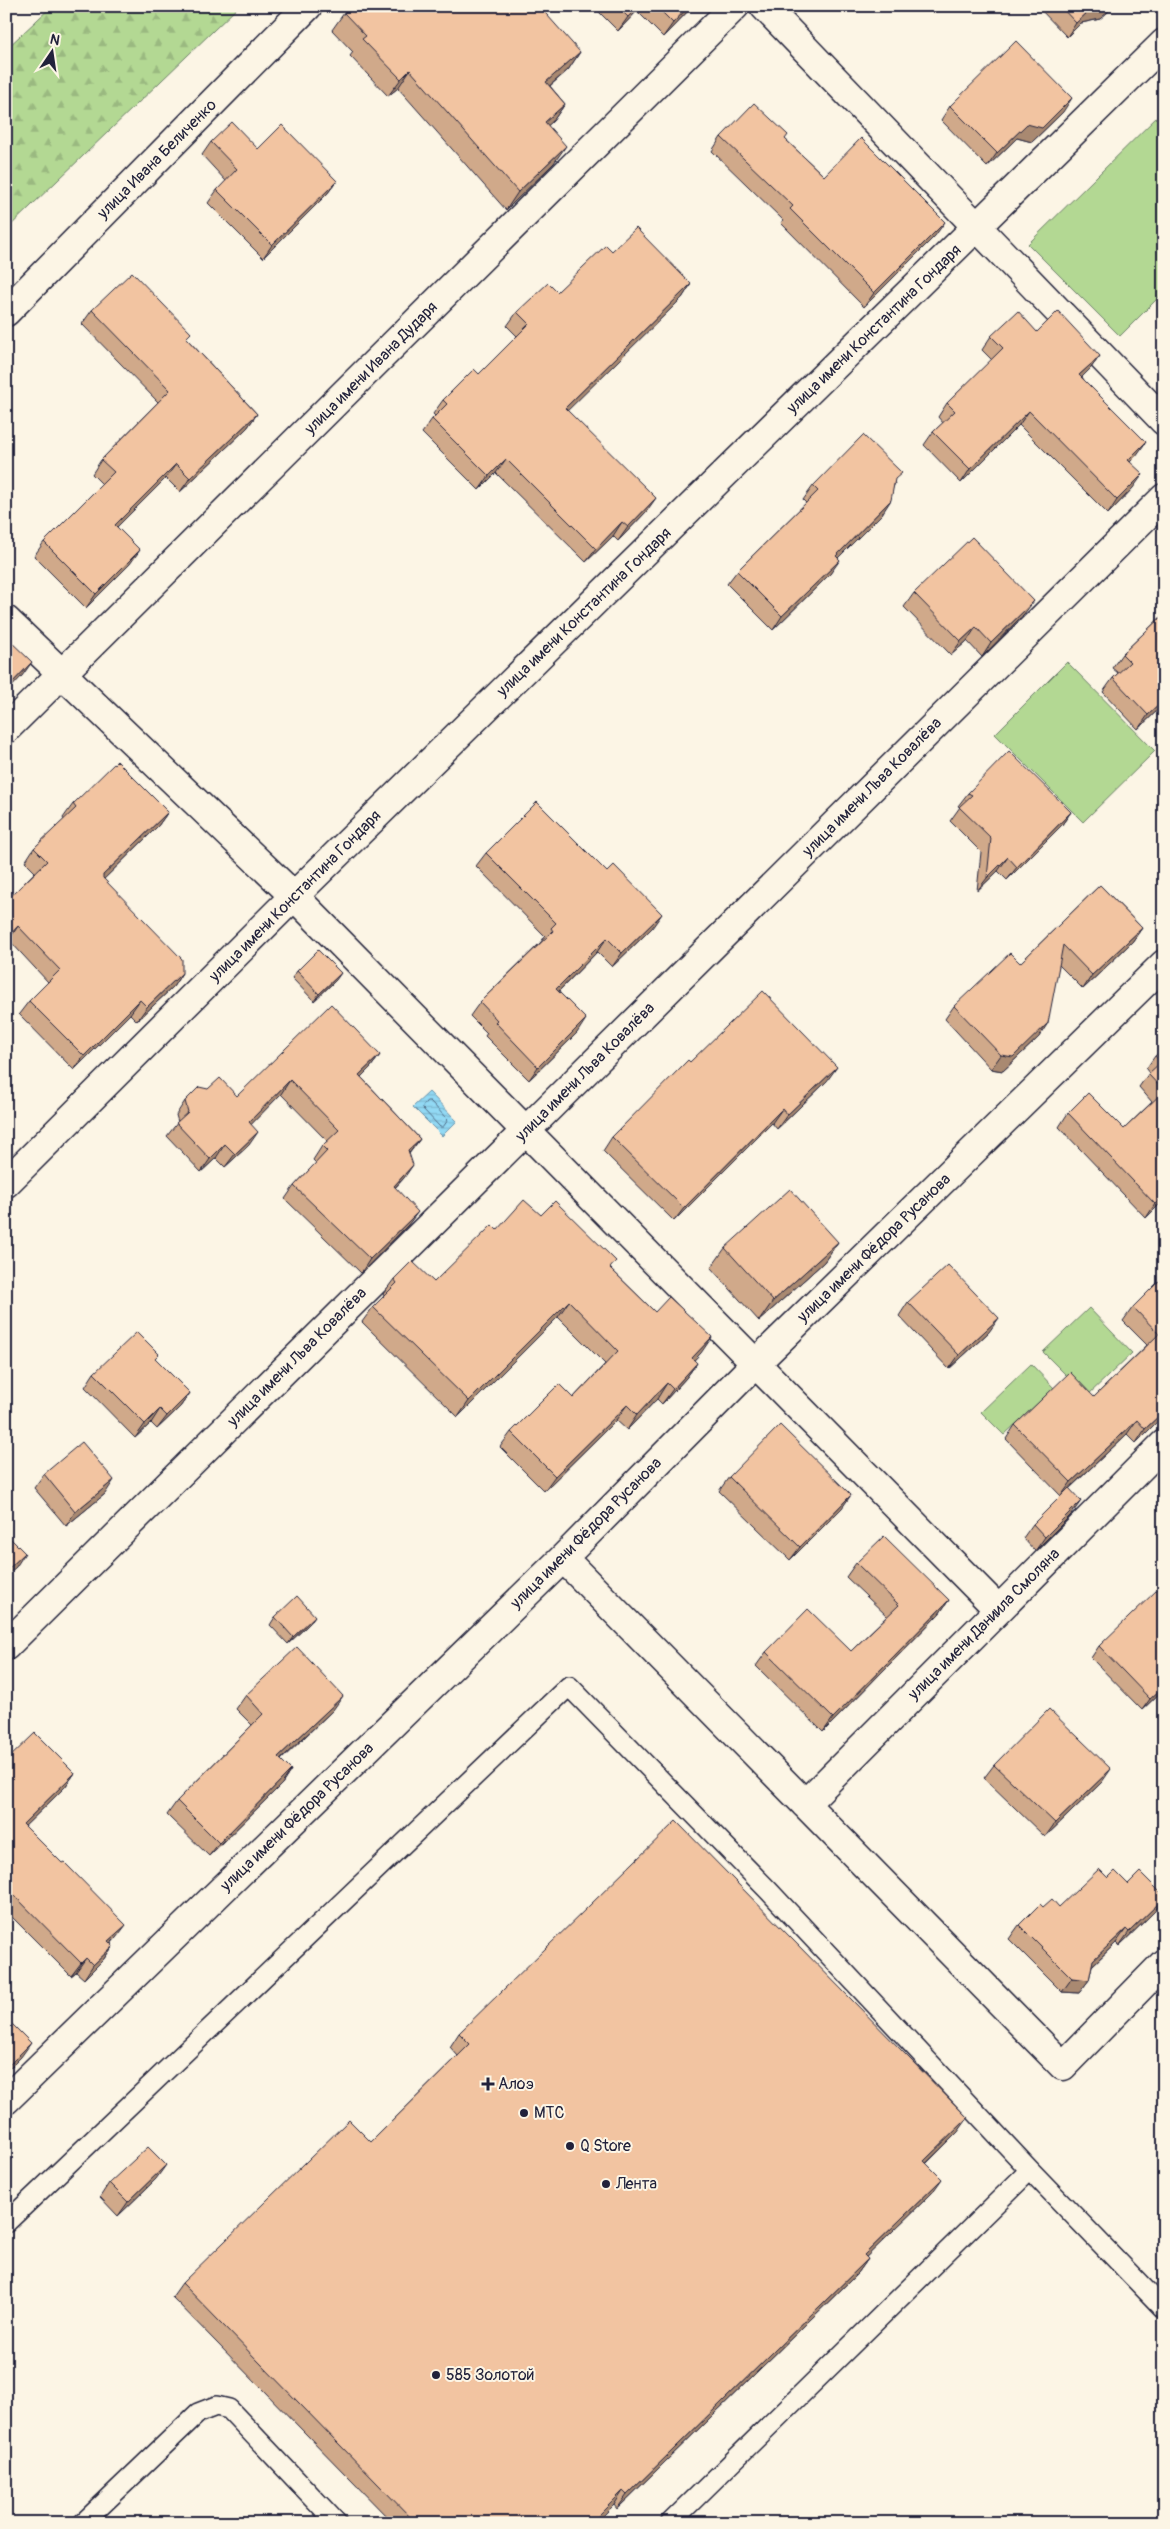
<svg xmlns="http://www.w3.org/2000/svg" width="1170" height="2529" font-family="Pangolin,sans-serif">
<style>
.green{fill:#b3d893;stroke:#6a7d67}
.forest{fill:url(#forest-firs);stroke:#6a7d67}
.water{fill:url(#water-rules);stroke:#6590aa}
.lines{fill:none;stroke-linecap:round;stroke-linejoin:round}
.shore{stroke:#4f6b85;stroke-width:1}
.service-casing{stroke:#22223b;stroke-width:22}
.minor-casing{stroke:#22223b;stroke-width:31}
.service{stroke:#fcf5e5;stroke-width:19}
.minor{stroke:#fcf5e5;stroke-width:28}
.wall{fill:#d0a98a;stroke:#22223b}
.shaded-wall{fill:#a98971;stroke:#22223b}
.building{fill:#f2c4a1;stroke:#22223b}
.poi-dot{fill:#22223b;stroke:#fcf5e5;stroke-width:2}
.labels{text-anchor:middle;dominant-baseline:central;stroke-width:4;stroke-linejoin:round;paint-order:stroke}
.street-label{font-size:16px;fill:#22223b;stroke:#fcf5e5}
.poi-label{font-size:16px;fill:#22223b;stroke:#fcf5e5;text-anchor:start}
</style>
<defs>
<pattern id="forest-firs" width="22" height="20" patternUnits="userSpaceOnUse" patternTransform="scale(1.25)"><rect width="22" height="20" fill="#b3d893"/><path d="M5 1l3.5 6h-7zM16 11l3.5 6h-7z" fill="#9ab980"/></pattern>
<pattern id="water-rules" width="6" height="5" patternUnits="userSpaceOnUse" patternTransform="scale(1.25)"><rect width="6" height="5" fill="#92d9f4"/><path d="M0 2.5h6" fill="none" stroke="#7ebad2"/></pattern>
</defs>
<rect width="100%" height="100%" fill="#fcf5e5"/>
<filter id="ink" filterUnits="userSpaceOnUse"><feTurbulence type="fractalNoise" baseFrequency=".02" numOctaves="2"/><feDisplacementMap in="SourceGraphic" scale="10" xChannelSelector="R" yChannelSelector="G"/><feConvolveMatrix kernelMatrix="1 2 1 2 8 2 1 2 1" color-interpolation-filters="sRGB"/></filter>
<g filter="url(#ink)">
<path class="green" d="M1164,110V292L1120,336L1028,244Z
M1067,662L1155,751L1083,822L995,734Z
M1089,1308L1132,1353L1087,1396L1043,1352Z
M1031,1364L1054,1388L1004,1435L981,1412Z"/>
<path class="forest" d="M52,6H239L6,230V49Z"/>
<path class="water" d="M429,1092L457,1121L442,1136L413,1107Z"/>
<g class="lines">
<path class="shore" d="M427,1101H430L448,1120L443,1127H440L422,1108Z"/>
<defs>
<path id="service" d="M6,2223L569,1686L768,1890L1030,2170L1164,2309
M83,2523L198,2413L216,2406L229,2409L337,2523
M670,2523L1030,2170"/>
<path id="minor" d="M764,6L1164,421
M6,312L308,6
M6,620L294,896L998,1609
M6,729L735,6
M6,1183L294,896L1164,43
M563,1558L1063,2066L1164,1963
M6,1646L1164,498
M805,1804L1164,1444
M6,2100L563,1558L754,1365L1164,964"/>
</defs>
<use href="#service" class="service-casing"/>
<use href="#minor" class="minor-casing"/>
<use href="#service" class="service"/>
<use href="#minor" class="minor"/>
</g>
<path class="wall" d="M593,6H693L663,37L637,11L618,31Z
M1037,6H1112L1110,10L1100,19L1081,23L1067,37Z
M344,13L580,52L568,70L550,86L565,104L553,121L548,125L554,163L506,210L398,88L388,96L350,56L353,52L332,30Z
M950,106L1063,112L1032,142L1017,138L987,167L941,120Z
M721,137L785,139L824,176L935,236L864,307L781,223L783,220L712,151Z
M211,142L337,181L327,194L263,258L208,203L217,190L226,181L202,155Z
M612,251L691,284L682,298L567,410L646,512L618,541L613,536L586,562L496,473L479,490L422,433L432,419L435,416L433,414L443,400L479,374L517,336L507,326L517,312L557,292Z
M92,310L187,339L257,414L247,428L180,492L166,478L117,527L130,564L86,608L34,556L44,542L102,484L92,474L101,460L158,402L82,324Z
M1037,332L1100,356L1090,369L1082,377L1136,456L1130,462L1133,488L1108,514L1019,425L961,483L924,445L933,432L943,423L938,417L947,403L992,360L982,350L991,336Z
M895,483L882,514L838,558L830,574L773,630L727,584L737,571L806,503L803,500L813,486Z
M914,593L1024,614L982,657L967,641L951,655L904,607Z
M1164,614V704L1138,729L1103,692L1113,678L1118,673L1112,668L1122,654Z
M968,793L1071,812L1061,826L1007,880L998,871L977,891L981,852L950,821L960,807L958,806Z
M73,804L168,812L158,826L104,879L182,973L173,987L137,1021L130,1014L74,1070L19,1014L29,1001L48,982L9,940L6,943V895L9,898L35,872L25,862L34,848L64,820L63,818Z
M486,853L652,928L612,967L597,952L559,991L577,1033L529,1080L485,1036L487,1033L470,1016L480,1002L541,942L545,936L476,866Z
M1100,885L1142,928L1132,942L1083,989L1059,965L1039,1037L1003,1071L991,1069L945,1019L954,1006L1020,963Z
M297,971L336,980L314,1001L292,978Z
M1164,1048V1200L1146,1218L1059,1127L1068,1113L1124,1129L1152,1102L1139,1087L1149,1073L1146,1069L1155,1056Z
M380,1055L370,1068L361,1077L420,1139L409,1154L404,1178L395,1188L408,1225L361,1273L285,1199L294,1186L316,1163L313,1160L322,1146L327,1141L281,1094L251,1124L249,1145L225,1167L216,1158L201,1172L167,1136L178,1122L176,1115L185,1101L237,1096Z
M690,1062L827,1081L777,1129L772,1123L674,1221L603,1151L612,1137Z
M541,1215L611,1269L655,1312L701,1353L694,1360L697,1363L686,1378L662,1404L657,1399L627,1430L616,1420L544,1491L500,1447L511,1432L573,1398L605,1364L558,1317L458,1417L362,1322L373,1307L384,1296L383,1294L394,1279L434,1282L497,1230Z
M838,1242L824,1262L759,1321L711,1268L725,1248Z
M1164,1276V1415L1136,1443L1127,1434L1069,1489L1071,1515L1035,1551L1023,1538L1033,1524L1061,1496L1006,1439L1015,1425L1094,1397L1147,1345L1123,1321L1133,1307Z
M908,1302L989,1332L949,1369L899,1316Z
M156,1359L190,1393L180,1407L157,1429L151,1423L135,1438L85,1387L94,1373Z
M44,1474L105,1494L66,1526L34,1488Z
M729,1477L842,1508L790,1560L719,1491Z
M856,1563L949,1600L939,1614L823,1732L756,1666L766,1652L851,1651L887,1616L846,1577Z
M1164,1595V1689L1142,1710L1091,1658L1099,1646Z
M275,1617L310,1623L288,1644L270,1625Z
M246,1695L333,1710L281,1760L291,1770L282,1784L209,1856L167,1815L177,1801L252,1725L236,1709Z
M6,1761L75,1773L65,1787L25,1826L116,1938L111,1944L113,1946L103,1960L84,1979L76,1972L71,1976L6,1911Z
M994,1765L1102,1782L1045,1837L984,1778Z
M1108,1878L1128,1884L1155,1911L1119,1946L1116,1943L1092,1966L1089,1980L1079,1993L1062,1992L1009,1939L1019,1925L1059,1907Z
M459,2033L958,2132L926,2164L932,2193L866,2257L868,2259L858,2273L617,2509L614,2505L596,2523H393L172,2297L182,2283L371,2142L458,2056L450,2047Z
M156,2179L118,2216L100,2197L109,2183Z"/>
<path class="shaded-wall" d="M638,6H641L637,11L618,31L628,17Z
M689,6H693L663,37L673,23Z
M1103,6H1112L1110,10L1100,19L1081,23L1067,37L1076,23L1091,9Z
M580,52L568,70L534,99L546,82Z
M410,70L398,88L388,96L401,79Z
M1072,98L1063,112L1032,142L1017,138L987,167L997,153L1027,124Z
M565,104L553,121L533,139L545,122Z
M566,146L554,163L506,210L518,192Z
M337,181L327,194L263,258L272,245Z
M945,222L935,236L864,307L874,293Z
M691,284L682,298L556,422L565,408Z
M1100,356L1090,369L1070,389L1079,375Z
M1029,411L1019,425L961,483L970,469Z
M257,414L247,428L180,492L190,478Z
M1146,442L1136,456L1118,474L1128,460Z
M506,459L496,473L479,490L489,476Z
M176,464L166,478L105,539L115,525Z
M1143,474L1133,488L1108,514L1117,500Z
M656,498L646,512L618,541L628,527Z
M891,500L882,514L827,569L836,556Z
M622,522L613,536L586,562L596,549Z
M140,550L130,564L86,608L96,594Z
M840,560L830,574L773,630L782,616Z
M1034,601L1024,614L982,657L991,643Z
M976,627L967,641L951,655L961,641Z
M32,662L22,676L6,693V689Z
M1164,700V704L1138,729L1148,715Z
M168,812L158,826L94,889L103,875Z
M1071,812L1061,826L1007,880L1017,867Z
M1008,857L998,871L977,891L987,878Z
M662,914L652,928L612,967L622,953Z
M18,926L9,940L6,943V939Z
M1142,928L1132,942L1083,989L1092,975Z
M607,938L597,952L547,1003L556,989Z
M182,973L173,987L137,1021L147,1007Z
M341,973L336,980L314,1001L319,994Z
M140,1000L130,1014L74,1070L84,1056Z
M586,1019L577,1033L529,1080L538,1067Z
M1048,1023L1039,1037L1003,1071L991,1069L1001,1055Z
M380,1055L370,1068L350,1088L359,1075Z
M837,1067L827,1081L777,1129L787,1115Z
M290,1080L281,1094L240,1136L249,1122Z
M782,1109L772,1123L674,1221L684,1208Z
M258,1132L249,1145L225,1167L235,1154Z
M420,1139L410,1152L399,1164L408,1150Z
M225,1144L216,1158L201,1172L210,1159Z
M413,1165L404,1178L384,1199L394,1186Z
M1164,1196V1200L1146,1218L1155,1204Z
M418,1212L408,1225L361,1273L370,1259Z
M838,1242L824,1262L759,1321L773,1301Z
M569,1301L558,1317L458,1417L469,1401Z
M999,1318L989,1332L949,1369L959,1355Z
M712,1337L701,1353L681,1374L692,1358Z
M697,1363L686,1378L662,1404L673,1389Z
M667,1383L657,1399L627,1430L637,1415Z
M190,1393L180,1407L157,1429L167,1416Z
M627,1405L616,1420L544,1491L555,1476Z
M160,1409L151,1423L135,1438L145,1424Z
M1164,1411V1415L1136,1443L1145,1429Z
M1137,1420L1127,1434L1061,1496L1071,1482Z
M114,1480L105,1494L66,1526L75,1512Z
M851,1495L842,1508L790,1560L800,1547Z
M1081,1501L1071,1515L1035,1551L1045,1537Z
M25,1553L16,1567L6,1576V1571Z
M949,1600L939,1614L823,1732L833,1718Z
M315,1616L310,1623L288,1644L293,1637Z
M1164,1686V1689L1142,1710L1150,1699Z
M343,1696L333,1710L268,1771L278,1757Z
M1111,1769L1102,1782L1045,1837L1055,1823Z
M291,1770L282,1784L209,1856L219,1843Z
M75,1773L65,1787L13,1838L23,1824Z
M1164,1898L1155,1911L1119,1946L1129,1932Z
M126,1925L116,1938L99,1955L108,1941Z
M1126,1929L1116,1943L1083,1974L1093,1960Z
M113,1946L103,1960L84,1979L93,1965Z
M86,1958L76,1972L71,1976L81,1963Z
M1072,1978L1089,1980L1079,1993L1062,1992Z
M31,2043L21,2057L6,2072V2068Z
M968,2118L958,2132L914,2175L924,2161Z
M166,2165L156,2179L118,2216L128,2202Z
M942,2179L932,2193L854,2269L864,2255Z
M868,2259L858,2273L617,2509L627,2495Z
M623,2491L614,2505L596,2523H591Z"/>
<path class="building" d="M351,6H383L390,13L397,6H539L580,52L546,82L565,104L545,122L566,146L518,192L410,70L401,79L362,39L366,36L344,13Z
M617,6H638L628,17Z
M656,6H689L673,23Z
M1060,6H1103L1091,9L1076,23Z
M1016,41L1072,98L1042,128L1027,124L997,153L950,106Z
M754,103L788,135L785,139L824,176L861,138L945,222L874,293L790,209L793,206L721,137Z
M232,122L258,149L282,125L337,181L272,245L217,190L237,169L211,142Z
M636,228L691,284L565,408L656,498L628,527L622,522L596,549L506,459L489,476L432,419L447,404L443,400L474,369L479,374L529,324L517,312L548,283L557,292L606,245L612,251Z
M132,272L191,333L186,338L257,414L190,478L176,464L115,525L140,550L96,594L44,542L114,472L101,460L170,390L92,310Z
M1018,311L1037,332L1058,311L1100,356L1079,375L1146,442L1128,460L1143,474L1117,500L1029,411L970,469L933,432L955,411L947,403L1003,348L991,336Z
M863,435L902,473L895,479L891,500L836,556L840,560L782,616L737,571L818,491L813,486Z
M972,537L1034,601L991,643L976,627L961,641L914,593Z
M1164,614V700L1148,715L1113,678L1130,662L1122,654Z
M6,637L32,662L6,689Z
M1009,751L1071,812L1017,867L1008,857L987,878L991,838L959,807L972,795L968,793Z
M117,761L168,812L103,875V878L182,959V973L147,1007L140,1000L84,1056L29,1001L60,970L18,926L6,939V895L9,898L47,861L34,848L76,808L73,804Z
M537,802L607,872L614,865L662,914L622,953L607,938L556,989L586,1019L538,1067L495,1022L497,1020L480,1002L553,931L551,928L556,923L486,853Z
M1100,885L1142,928L1092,975L1063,945L1048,1023L1013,1057L1001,1055L954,1006L1010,953L1020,963Z
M318,950L341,973L319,994L297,971Z
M763,991L837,1067L787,1115L782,1109L684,1208L612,1137L688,1060L690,1062Z
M331,1004L380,1055L359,1075L420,1139L408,1150L413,1165L394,1186L418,1212L370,1259L294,1186L327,1151L322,1146L339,1130L290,1080L249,1122L258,1132L235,1154L225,1144L210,1159L176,1123L188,1112L185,1101L199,1087L208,1089L220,1078L237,1096Z
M1164,1048V1091L1148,1074L1161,1062L1155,1056Z
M1164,1091V1196L1155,1204L1068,1113L1088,1093L1124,1129Z
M790,1189L838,1242L773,1301L725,1248Z
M524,1200L541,1215L555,1201L616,1261L610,1268L655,1312L669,1297L712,1337L692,1358L697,1363L673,1389L667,1383L637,1415L627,1405L555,1476L511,1432L559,1384L573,1398L618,1351L569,1301L469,1401L373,1307L397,1283L394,1279L412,1261L434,1282L492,1225L497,1230Z
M948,1265L999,1318L959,1355L908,1302Z
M1164,1276V1411L1145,1429L1137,1420L1071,1482L1015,1425L1070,1372L1094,1397L1159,1334L1133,1307Z
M137,1332L159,1354L155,1358L190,1393L167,1416L160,1409L145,1424L94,1373Z
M780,1425L851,1495L800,1547L729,1477Z
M82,1442L114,1480L75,1512L44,1474Z
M1069,1488L1081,1501L1045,1537L1033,1524Z
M6,1534L25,1553L6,1571Z
M884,1536L949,1600L833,1718L766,1652L808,1609L851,1651L899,1605L856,1563Z
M1158,1589L1164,1595V1686L1150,1699L1099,1646Z
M297,1596L315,1616L293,1637L275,1617Z
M297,1647L343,1696L278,1757L291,1770L219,1843L177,1801L263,1714L246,1695Z
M1049,1709L1111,1769L1055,1823L994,1765Z
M35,1733L75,1773L23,1824L62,1863L64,1862L126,1925L108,1941L113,1946L93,1965L86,1958L81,1963L6,1887V1761Z
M676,1821L968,2118L924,2161L942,2179L864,2255L868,2259L627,2495L623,2491L591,2523H416L182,2283L349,2120L371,2142L470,2044L459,2033Z
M1099,1869L1108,1878L1115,1871L1128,1884L1140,1872L1164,1896V1898L1129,1932L1126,1929L1093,1960L1089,1980L1072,1978L1019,1925L1040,1904L1043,1907L1052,1899L1059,1907Z
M6,2018L31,2043L6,2068Z
M148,2147L166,2165L128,2202L109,2183Z"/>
</g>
<g class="poi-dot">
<path d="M485.5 2076.5h5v5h5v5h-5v5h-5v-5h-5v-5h5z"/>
<circle cx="524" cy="2113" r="5"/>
<circle cx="570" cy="2146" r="5"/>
<circle cx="606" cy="2184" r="5"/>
<circle cx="436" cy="2375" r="5"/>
</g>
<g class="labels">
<g class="street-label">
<text transform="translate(157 159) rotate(-45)">улица Ивана Беличенко</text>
<text transform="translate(874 329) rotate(-44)">улица имени Константина Гондаря</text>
<text transform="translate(371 368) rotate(-45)">улица имени Ивана Дударя</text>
<text transform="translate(584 612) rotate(-44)">улица имени Константина Гондаря</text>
<text transform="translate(872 787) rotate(-45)">улица имени Льва Ковалёва</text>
<text transform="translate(295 896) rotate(-45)">улица имени Константина Гондаря</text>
<text transform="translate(585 1072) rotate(-45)">улица имени Льва Ковалёва</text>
<text transform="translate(874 1248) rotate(-44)">улица имени Фёдора Русанова</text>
<text transform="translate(297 1357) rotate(-45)">улица имени Льва Ковалёва</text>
<text transform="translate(586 1533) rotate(-45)">улица имени Фёдора Русанова</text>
<text transform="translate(984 1624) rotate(-45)">улица имени Даниила Смоляна</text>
<text transform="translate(297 1817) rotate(-44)">улица имени Фёдора Русанова</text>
</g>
<g class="poi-label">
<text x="498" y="2084">Алоэ</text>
<text x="534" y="2113">МТС</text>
<text x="580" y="2146">Q Store</text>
<text x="616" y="2184">Лента</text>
<text x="446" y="2375">585 Золотой</text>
</g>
</g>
<rect width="1170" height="2529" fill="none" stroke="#fcf5e5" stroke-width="25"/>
<rect x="12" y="12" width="1145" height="2504" fill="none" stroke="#22223b" stroke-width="2" filter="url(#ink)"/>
<g transform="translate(52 52) rotate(13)" stroke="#fcf5e5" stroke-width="4" paint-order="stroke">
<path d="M0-4L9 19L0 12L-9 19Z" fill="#22223b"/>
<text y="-8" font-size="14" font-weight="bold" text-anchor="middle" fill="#22223b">N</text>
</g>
</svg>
